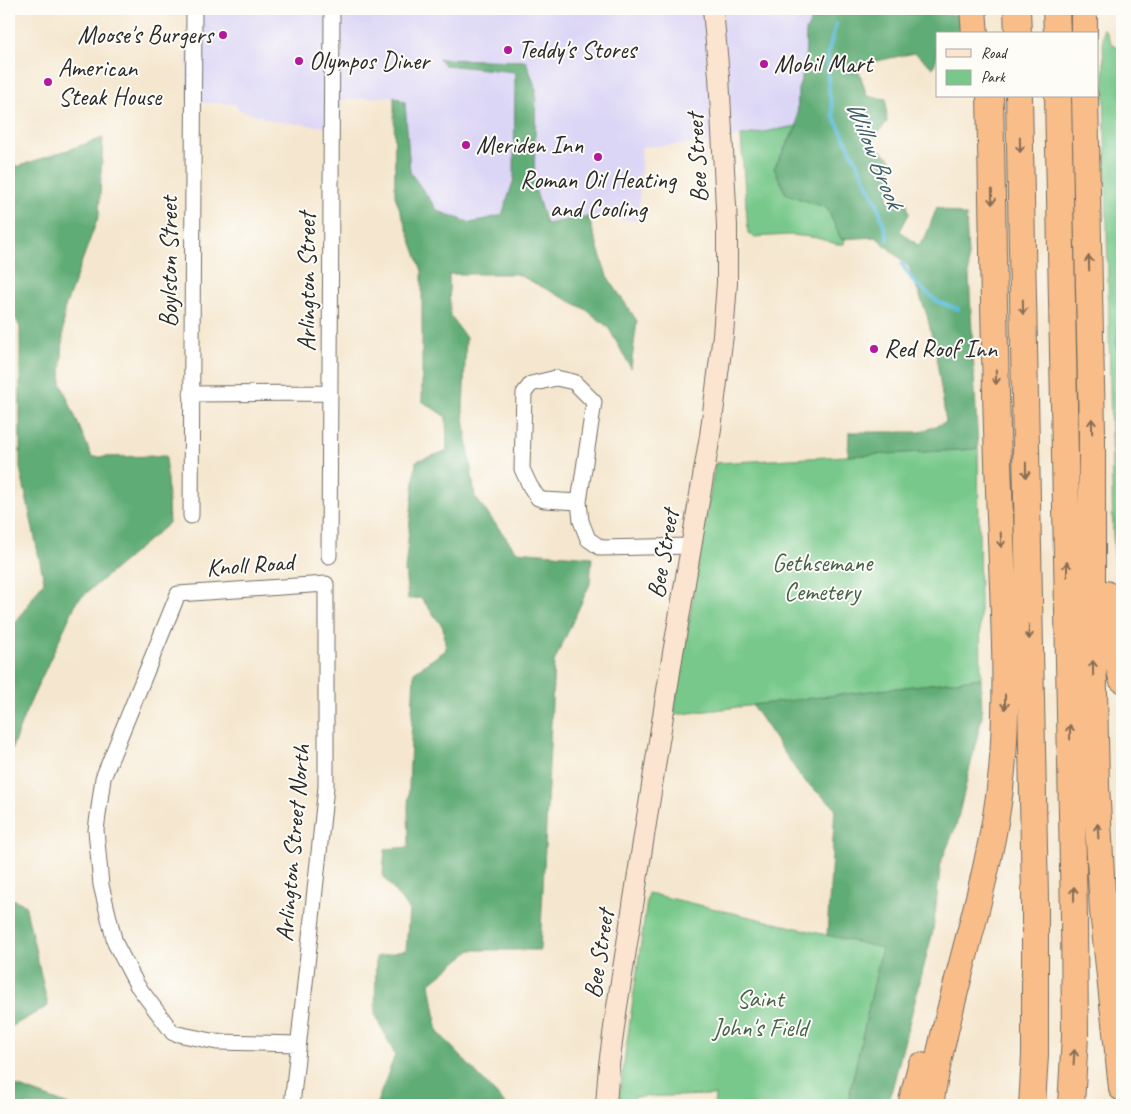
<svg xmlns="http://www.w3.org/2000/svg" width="1131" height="1114" font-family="Caveat,sans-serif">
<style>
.built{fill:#dcd6f6}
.green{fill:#77c88a;stroke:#517a5a}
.forest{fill:#61ac76;stroke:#466c50}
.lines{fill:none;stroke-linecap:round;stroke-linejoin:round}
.stream{stroke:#5bbbd9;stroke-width:4}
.street-casing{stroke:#726d64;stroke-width:17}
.secondary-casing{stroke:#726d64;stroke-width:22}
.highway-casing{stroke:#726d64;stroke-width:28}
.street{stroke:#fff;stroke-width:15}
.secondary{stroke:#fce5d0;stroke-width:20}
.highway{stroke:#f8bd89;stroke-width:26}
.oneway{stroke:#876d55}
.poi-dot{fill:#b5179e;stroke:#fdfcf7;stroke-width:2}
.labels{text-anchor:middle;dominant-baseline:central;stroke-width:4;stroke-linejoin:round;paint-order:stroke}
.poi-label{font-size:25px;fill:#2b2b2b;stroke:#fdfcf7;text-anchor:start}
.street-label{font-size:25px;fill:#2b2b2b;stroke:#fdfcf7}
.park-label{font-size:25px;fill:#46624c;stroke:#fdfcf7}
.water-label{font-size:26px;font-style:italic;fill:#3c5d68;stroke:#fdfcf7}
</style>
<rect width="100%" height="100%" fill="#fdfcf7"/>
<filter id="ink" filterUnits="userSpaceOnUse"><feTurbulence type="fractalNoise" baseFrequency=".02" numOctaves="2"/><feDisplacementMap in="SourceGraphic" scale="10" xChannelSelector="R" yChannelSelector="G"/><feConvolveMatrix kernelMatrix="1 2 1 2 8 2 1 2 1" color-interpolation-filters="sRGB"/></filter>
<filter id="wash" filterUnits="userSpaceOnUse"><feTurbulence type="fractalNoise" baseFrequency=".0096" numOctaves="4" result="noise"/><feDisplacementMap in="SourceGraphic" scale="20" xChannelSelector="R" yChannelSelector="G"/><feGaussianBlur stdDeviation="1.12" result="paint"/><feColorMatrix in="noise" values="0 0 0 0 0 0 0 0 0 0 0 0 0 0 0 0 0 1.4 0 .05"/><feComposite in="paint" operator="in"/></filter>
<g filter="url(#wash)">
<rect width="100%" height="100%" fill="#f5e7cf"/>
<path class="built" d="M186,9H717L816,11L806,31L805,68L798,89L797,126L707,143L642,147L638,221L588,216L547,225L534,185L536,89L526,61L439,60L444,65L515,72L514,179L502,215L471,223L438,212L410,172L405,102L394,96L341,100V129L273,121L238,109L235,104L187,102L188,12Z"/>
<path class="green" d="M1103,28L1105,30L1112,44L1122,50V300L1119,301L1122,412L1119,415L1122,423V452L1120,453L1122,472V621L1117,588L1113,534Z
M797,126L774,168L786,194L827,208L841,239H845L844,244H836L818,238L791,235L753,237L748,233L741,136Z
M978,449L981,678L673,715L715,463Z
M648,893L882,948L847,1105H714L715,1095L634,1097L632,1105H618Z"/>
<path class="forest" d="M816,11L962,15L963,28L956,34H937V57L933,68L915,53L857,65L867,96L886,99L887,122L871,142L891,159V183L887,200L906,199L909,214L900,231L918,245L925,238L937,207L966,216L978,449L848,456L849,432H920L946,422L936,355L927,315L909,267L876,237L841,239L827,208L786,194L774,168L797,126L798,89L805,68L806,31Z
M439,59L526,61L536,89L534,185L546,224L588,216L607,276L637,321L631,368L608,327L585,309L517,274H449L450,315L466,338L463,411L475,497L516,551L592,557L590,584L554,662L540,950H471L430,983L438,1032L506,1105H376L395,1055L375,1014L376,957L406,950L409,910L383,876L385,849L409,847L408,809L414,672L446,650L443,627L421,598L408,599L405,570L416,461L447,451L446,417L422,401V271L395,196L394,96L405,102L410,172L438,211L471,223L502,215L514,179L515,72L444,65Z
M103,138L99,215L64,310L61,383L92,457L166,456L169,523L77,601L24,716L9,756V632L44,581L20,468V327L9,305V153L16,167Z
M1122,300V384L1117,348L1119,301Z
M981,678L982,717L956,826L941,862L933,931L888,1105H847L882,948L827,935L835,807L803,780L752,705Z
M9,898L25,904L48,1006L9,1028Z
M9,1076L14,1085L69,1105H9Z"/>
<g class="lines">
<path class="stream" d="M836,24L827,57L829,91L834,117L877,203L888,239
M902,264L915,283L938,302L958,309"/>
</g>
</g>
<g filter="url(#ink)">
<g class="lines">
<defs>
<path id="street" d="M191,394L330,393
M579,502L544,500L538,498L530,486L522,469L524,393L531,384L556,378L574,382L594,402L579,502L581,521L588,539L601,548L691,546
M191,516L194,9
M329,556L332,9
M292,1105L326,787V584L178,594L103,778L96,830L101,885L115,943L137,985L173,1033L217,1042L298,1044"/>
<path id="secondary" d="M606,1105L609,1065L616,1013L672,659L710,436L723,335L727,283V225L719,76L713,9"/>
<path id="highway" d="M973,9L975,34
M1017,9L1018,34
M1056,9L1057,34
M1084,9V34
M1019,96L1035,898V1055L1032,1105
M1058,96L1074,918L1075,1036L1071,1105
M1085,96L1092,431V597L1096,785L1103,911L1122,1088
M1106,594L1110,626L1122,679
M911,1105L921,1066
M930,1105C948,993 991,885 1002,771C1010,677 1002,583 999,490C994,359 993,227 990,96"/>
</defs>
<use href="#street" class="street-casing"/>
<use href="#secondary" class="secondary-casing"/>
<use href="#highway" class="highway-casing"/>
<use href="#street" class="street"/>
<use href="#secondary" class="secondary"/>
<use href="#highway" class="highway"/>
</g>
<defs><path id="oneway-shaft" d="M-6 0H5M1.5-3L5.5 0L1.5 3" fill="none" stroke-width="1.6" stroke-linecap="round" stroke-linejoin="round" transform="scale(1.25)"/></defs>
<g class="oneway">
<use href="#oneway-shaft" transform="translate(1020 145) rotate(89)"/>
<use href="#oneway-shaft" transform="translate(992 197) rotate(89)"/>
<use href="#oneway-shaft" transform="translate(1089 263) rotate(-91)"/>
<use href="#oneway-shaft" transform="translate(1023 307) rotate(89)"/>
<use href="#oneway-shaft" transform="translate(996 377) rotate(89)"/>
<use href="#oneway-shaft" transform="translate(1092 426) rotate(-91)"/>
<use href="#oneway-shaft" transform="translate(1026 470) rotate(89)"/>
<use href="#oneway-shaft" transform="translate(1001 540) rotate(88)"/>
<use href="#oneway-shaft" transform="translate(1067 569) rotate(-91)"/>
<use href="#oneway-shaft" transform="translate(1029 632) rotate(89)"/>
<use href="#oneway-shaft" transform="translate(1093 668) rotate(-91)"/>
<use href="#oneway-shaft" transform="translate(1005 702) rotate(90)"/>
<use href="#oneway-shaft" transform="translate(1070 732) rotate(-91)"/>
<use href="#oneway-shaft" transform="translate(1098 831) rotate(-93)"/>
<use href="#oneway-shaft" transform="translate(1074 894) rotate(-91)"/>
<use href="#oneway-shaft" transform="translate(1074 1057) rotate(-87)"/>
</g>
</g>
<g class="poi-dot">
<circle cx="223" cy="35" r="5"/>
<circle cx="508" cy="50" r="5"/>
<circle cx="299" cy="61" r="5"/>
<circle cx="764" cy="64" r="5"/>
<circle cx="48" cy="82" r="5"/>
<circle cx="466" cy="145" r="5"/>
<circle cx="598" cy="157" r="5"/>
<circle cx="874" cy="349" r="5"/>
</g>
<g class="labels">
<g class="poi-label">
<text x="213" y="35" text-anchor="end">Moose's Burgers</text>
<text x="518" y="50">Teddy's Stores</text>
<text x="309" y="61">Olympos Diner</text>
<text x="774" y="64">Mobil Mart</text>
<text x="58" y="68">American<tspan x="58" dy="29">Steak House</tspan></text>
<text x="476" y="145">Meriden Inn</text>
<text x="598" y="180" text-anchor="middle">Roman Oil Heating<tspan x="598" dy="29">and Cooling</tspan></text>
<text x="884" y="349">Red Roof Inn</text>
</g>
<g class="street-label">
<text transform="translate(697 158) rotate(-93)">Bee Street</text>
<text transform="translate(169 262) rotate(-90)">Boylston Street</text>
<text transform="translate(307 282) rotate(-90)">Arlington Street</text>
<text transform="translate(663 554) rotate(-80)">Bee Street</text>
<text transform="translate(250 565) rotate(-4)">Knoll Road</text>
<text transform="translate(293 843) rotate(-85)">Arlington Street North</text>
<text transform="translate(599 954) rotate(-81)">Bee Street</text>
</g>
<g class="park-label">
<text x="822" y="563">Gethsemane<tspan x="822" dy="29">Cemetery</tspan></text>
<text x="760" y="999">Saint<tspan x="760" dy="29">John's Field</tspan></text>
</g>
<g class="water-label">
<text transform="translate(875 154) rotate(68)">Willow Brook</text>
</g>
</g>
<rect width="1131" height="1114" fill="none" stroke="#fdfcf7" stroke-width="30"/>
<rect x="936" y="32" width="162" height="65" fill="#fdfcf7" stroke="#a9a8a5"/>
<rect x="946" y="49" width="25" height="8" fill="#fce5d0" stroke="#a9a8a5"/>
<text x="981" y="58" font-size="15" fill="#2b2b2b">Road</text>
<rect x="946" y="70" width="25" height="15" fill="#77c88a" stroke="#a9a8a5"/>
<text x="981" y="82" font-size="15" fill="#2b2b2b">Park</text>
</svg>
